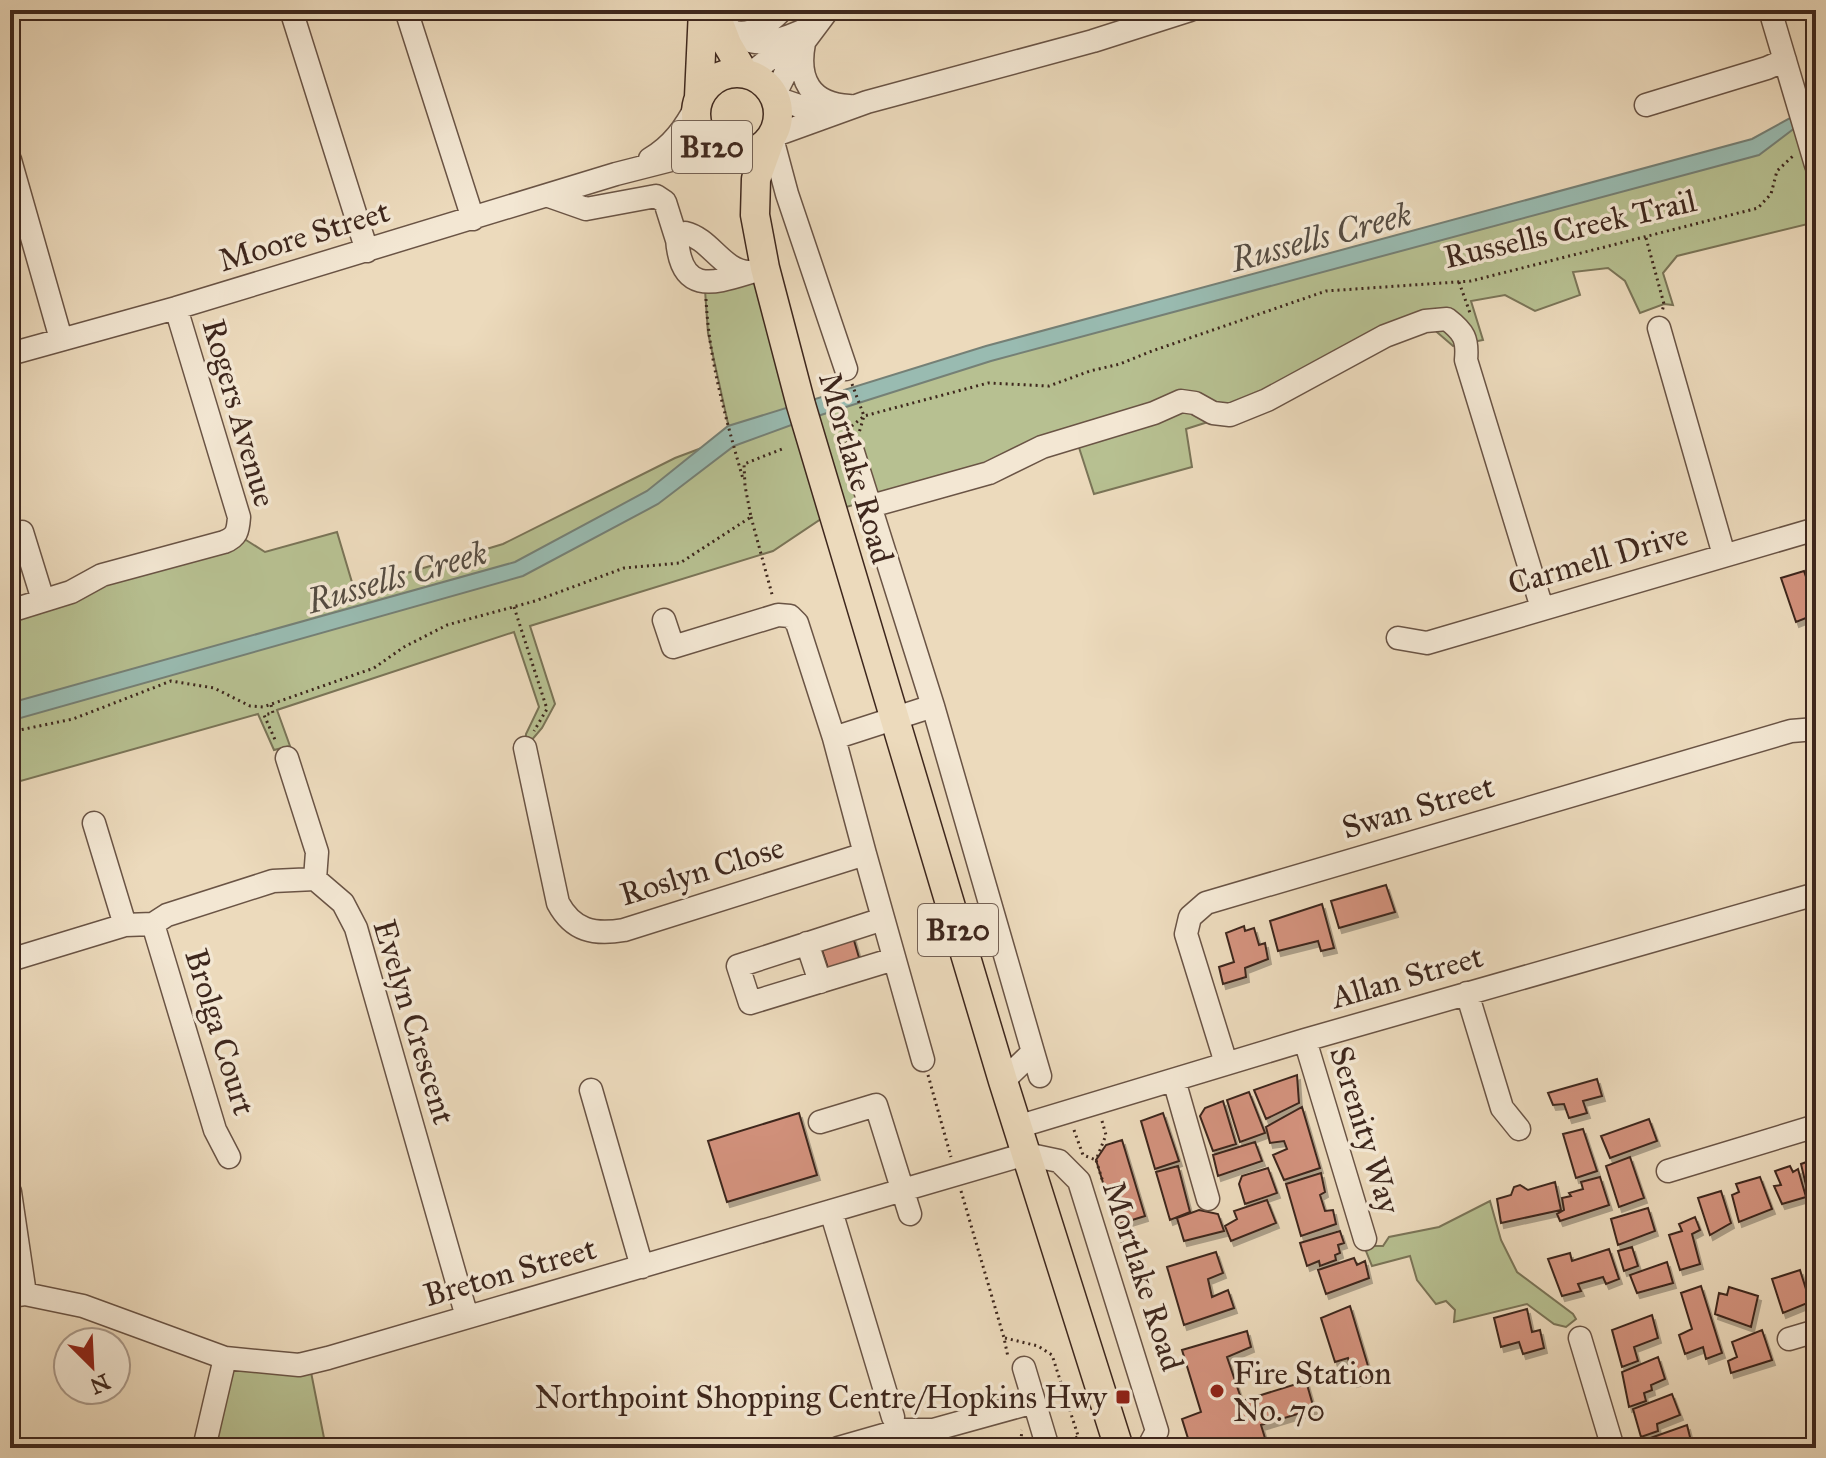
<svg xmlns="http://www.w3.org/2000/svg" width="1826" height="1458" font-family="'IM FELL Great Primer',serif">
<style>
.green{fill:#b7c091;stroke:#7a7457;stroke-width:2}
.water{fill:#99bbb1;stroke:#758076;stroke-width:2}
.building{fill:#d3927d;stroke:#3e271d;stroke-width:2;filter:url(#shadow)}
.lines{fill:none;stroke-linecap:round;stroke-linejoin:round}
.minor-casing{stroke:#6a5445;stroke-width:25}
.major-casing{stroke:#3e271d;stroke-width:31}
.path{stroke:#3e271d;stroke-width:3;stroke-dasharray:2 4;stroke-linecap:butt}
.minor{stroke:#f3e7d3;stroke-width:22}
.major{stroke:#ecdabc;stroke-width:28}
.poi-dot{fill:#8f2418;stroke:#f3e7d3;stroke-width:3}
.labels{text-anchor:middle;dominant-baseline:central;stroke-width:7;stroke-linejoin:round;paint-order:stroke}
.shield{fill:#f3e7d3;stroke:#746154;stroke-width:2}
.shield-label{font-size:30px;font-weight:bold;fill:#3e271d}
.street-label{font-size:32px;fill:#3e271d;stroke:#f3e7d3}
.poi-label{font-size:32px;fill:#3e271d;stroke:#f3e7d3;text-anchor:start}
.water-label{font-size:34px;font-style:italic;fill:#554c42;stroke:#f3e7d3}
</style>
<defs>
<filter id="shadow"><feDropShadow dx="3" dy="5" stdDeviation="0" flood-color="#0004"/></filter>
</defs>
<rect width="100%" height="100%" fill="#ecdabc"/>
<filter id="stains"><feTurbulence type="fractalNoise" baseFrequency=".0025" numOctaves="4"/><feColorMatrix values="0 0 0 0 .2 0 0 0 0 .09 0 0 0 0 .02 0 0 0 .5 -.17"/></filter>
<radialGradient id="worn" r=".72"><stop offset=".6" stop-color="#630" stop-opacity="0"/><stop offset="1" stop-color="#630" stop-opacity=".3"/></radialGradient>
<path class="green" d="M1816,119V222L1677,256L1663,273L1673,305L1664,304L1640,313L1625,281L1608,268L1573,272L1580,295L1535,311L1505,295L1471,301L1483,340L1453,346L1424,321L1230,415L1186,429L1192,467L1094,494L1073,429L986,465L833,511L773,551L530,626L555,704L542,728L525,748L526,734L539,707L514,632L277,710L290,746L274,750L258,714L10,784V619L107,582L246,540L265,552L337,532L354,589L503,544L675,458L731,437L708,333L705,290L765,268L803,411L1756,145Z
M1490,1201L1501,1240L1517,1272L1573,1314L1576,1319L1566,1327L1554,1324L1527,1304L1454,1322L1455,1310L1446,1301L1436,1304L1417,1280L1410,1256L1372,1266L1364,1246H1383L1389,1237L1439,1227Z
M225,1358L309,1362L326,1448H204Z"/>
<path class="water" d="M1801,112L1816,113V123L1804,121L1759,155L991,361L805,420L734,446L658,504L523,576L10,721V703L515,562L647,491L728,426L986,346L1752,139Z"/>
<path class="building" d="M1804,571L1816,606V614L1796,622L1781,578Z
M1386,885L1395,912L1339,928L1331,901Z
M1322,904L1334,948L1321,951L1318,941L1278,951L1270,921Z
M1244,926L1245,931L1254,928L1259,945L1265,943L1268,959L1245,968L1246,977L1223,984L1219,967L1234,962L1226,933Z
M853,937L860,961L829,971L821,947Z
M1297,1075L1299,1103L1266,1119L1254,1090Z
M1597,1079L1602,1096L1583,1101L1587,1113L1569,1118L1564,1104L1553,1105L1548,1093Z
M1249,1092L1265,1133L1240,1142L1227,1100Z
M1223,1101L1236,1144L1213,1151L1200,1116L1205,1108Z
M1302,1107L1320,1168L1284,1180L1273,1155L1287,1149L1284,1141L1270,1143L1266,1127Z
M799,1113L817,1175L727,1202L708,1141Z
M1163,1113L1179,1161L1155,1169L1141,1121Z
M1649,1119L1657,1141L1610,1158L1601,1136Z
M1583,1129L1597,1171L1576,1178L1563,1134Z
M1122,1140L1145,1216L1116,1225L1096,1160L1106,1145Z
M1255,1142L1262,1161L1218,1176L1213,1155Z
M1630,1157L1644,1198L1619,1207L1606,1166Z
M1815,1159L1816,1192L1808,1194L1801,1164Z
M1178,1166L1190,1212L1170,1220L1156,1172Z
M1790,1166L1793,1172L1798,1169L1806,1197L1782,1204L1774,1186L1781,1185L1775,1171Z
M1268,1168L1277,1193L1245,1204L1239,1184L1242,1176Z
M1321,1173L1325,1192L1320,1195L1325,1211L1333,1210L1336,1224L1301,1236L1286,1184Z
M1600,1177L1609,1205L1560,1221L1557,1214L1564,1210L1562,1198L1571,1196L1569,1193L1583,1189L1581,1182Z
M1760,1177L1772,1209L1739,1222L1732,1195L1739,1192L1736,1184Z
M1555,1182L1561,1210L1501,1223L1497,1199L1511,1195L1514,1187L1520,1185L1528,1190Z
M1721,1191L1731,1223L1710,1235L1698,1198Z
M1267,1200L1276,1223L1231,1241L1225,1226L1237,1219L1234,1211Z
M1648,1208L1655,1231L1618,1245L1611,1219Z
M1199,1210L1218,1214L1224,1231L1184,1241L1177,1218Z
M1695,1217L1700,1230L1692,1234L1700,1264L1680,1270L1669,1235L1682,1231L1679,1224Z
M1340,1231L1344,1243L1338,1245L1340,1253L1335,1255L1336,1260L1320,1266L1319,1261L1307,1266L1300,1243Z
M1632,1247L1638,1266L1624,1271L1618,1251Z
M1609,1249L1619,1279L1606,1284L1603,1277L1578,1284L1581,1291L1562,1296L1548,1259L1570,1253L1572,1261Z
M1216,1252L1223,1273L1208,1279L1212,1297L1228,1290L1234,1308L1184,1325L1167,1267Z
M1354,1258L1357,1265L1365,1261L1369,1278L1326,1294L1318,1270Z
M1667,1262L1673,1283L1637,1293L1630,1275Z
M1800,1270L1810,1302L1783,1313L1772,1279Z
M1701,1286L1722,1353L1706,1359L1703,1347L1685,1354L1679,1335L1692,1329L1681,1293Z
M1729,1287L1758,1296L1751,1327L1715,1314L1719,1293L1727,1295Z
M1350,1306L1371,1376L1354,1382L1348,1358L1335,1362L1321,1318Z
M1527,1309L1532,1332L1540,1330L1544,1348L1523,1354L1519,1342L1501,1347L1494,1318Z
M1652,1315L1658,1338L1634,1347L1638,1361L1622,1367L1612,1330Z
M1762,1330L1772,1360L1731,1373L1728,1361L1737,1357L1732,1342Z
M1247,1331L1251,1347L1227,1357L1242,1401L1306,1381L1314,1409L1261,1425L1268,1448H1191L1182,1419L1201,1412L1182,1350Z
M1658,1357L1665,1379L1651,1385L1652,1390L1644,1393L1646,1401L1629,1407L1622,1372Z
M1672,1394L1680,1415L1657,1424L1658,1431L1641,1437L1633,1409Z
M1687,1425L1692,1445L1685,1448H1644L1642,1441Z"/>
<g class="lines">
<defs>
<path id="minor" d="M291,10L367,251
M406,10L473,219
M1770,10L1816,165
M720,18C748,54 772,44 809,28
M734,32C754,36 769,23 782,10
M804,43C797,79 810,104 849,106
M749,75L796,38
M774,96L795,54L828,10
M776,98L805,108H830
M1646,105L1767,68L1785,60
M773,136L867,102L1093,41L1190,10
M772,138L787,194L846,369
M650,159C672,146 685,128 697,105
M10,160L61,339
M549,196L586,209L656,196L665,202L677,240
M749,272C722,271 711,239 685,233L677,238C681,303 723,279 765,268
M1659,328L1724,555
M10,354L176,308L616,174L714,149
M853,452L933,706L1033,1052L1003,1081
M871,506L989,473L1042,447L1154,413L1181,401L1195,403L1213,413L1230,415L1267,400L1385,336L1425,321L1447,319C1464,332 1468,339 1466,360L1542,608
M22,532L43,600
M10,611L71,592L102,575L224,542C237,537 238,531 239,517L176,308
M1398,638L1427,643L1816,529
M834,738L933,706
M525,748L558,903C573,931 594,935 624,930L865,854L834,738L797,623L790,616L778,615L673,647L664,620
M287,758L317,852L315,879
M94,823L125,925
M865,854L923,1060
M883,919L738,966L750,1003L894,959
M153,924L215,1130L229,1157
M807,943L820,982
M10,960L125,925L153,924L167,915L273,881L315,879L343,903L356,928L467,1317
M1467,993L1502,1108L1519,1129
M1305,1040L1365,1239
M1033,1052L1040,1076
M1226,1063L1186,934L1190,917L1206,903L1791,731L1816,729
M1174,1080L1208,1199
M591,1090L642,1267
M820,1122L876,1105L910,1214
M1017,1127L1305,1040L1816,894
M1668,1171L1816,1126
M10,1192L25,1294
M831,1211L893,1417
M10,1296L25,1294L83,1306L225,1358L299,1365L328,1358L1026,1154L1059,1161L1079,1181L1157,1431L1148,1448
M1580,1338L1613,1448
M1789,1339L1816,1331
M1024,1368L1048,1448
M204,1448L225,1358
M838,1448L901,1430H933L1034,1402"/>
<path id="major" d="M714,10L727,44L744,73
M696 114a41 41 0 1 1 82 0a41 41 0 1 1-82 0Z
M699,97L703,10
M770,140L756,179L755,215L765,268L801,405L1003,1081L1119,1448"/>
</defs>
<use href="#minor" class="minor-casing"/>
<use href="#major" class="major-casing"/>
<path class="path" d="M1207,19L1237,10
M1646,238L1664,304L1662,312
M1459,282L1470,313
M706,299C709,361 726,419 743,479
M852,384L864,416L859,433
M847,430L864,416L988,383L1049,386L1090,371L1120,364L1152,351L1326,291L1471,281L1758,208L1771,194L1777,171L1794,155
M751,517L773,598
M514,607L547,709L534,731
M271,705L273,713L264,715L276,742
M10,732L73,719L171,681L214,688L250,706L263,707L374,668L404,647L447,625L535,601L624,568L680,563L751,517L745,486L744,464L782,449
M928,1075L951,1157
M1102,1121L1106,1135L1096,1160L1128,1261
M1074,1130L1083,1155L1096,1160
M961,1191L1004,1338L1008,1357
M1005,1338L1038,1346L1052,1355L1082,1448
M1064,1441L1078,1437
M1020,1448L1022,1430"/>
<use href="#minor" class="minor"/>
<use href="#major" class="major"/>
</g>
<g class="poi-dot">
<circle cx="1217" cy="1391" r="8"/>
<rect x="1115" y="1389" width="16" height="16" rx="4"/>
</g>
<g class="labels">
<g class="shield">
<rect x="672" y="121" width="80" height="52" rx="6"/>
<rect x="918" y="904" width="80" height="52" rx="6"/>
</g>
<g class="shield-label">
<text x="712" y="147">B120</text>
<text x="958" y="930">B120</text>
</g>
<g class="street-label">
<text transform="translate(1570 229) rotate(-13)">Russells Creek Trail</text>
<text transform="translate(304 236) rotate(-17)">Moore Street</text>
<text transform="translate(239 413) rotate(74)">Rogers Avenue</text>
<text transform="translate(856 468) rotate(74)">Mortlake Road</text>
<text transform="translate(1598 559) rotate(-16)">Carmell Drive</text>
<text transform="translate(1418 807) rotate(-16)">Swan Street</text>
<text transform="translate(702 871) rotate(-17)">Roslyn Close</text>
<text transform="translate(1407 977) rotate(-16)">Allan Street</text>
<text transform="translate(414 1022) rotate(73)">Evelyn Crescent</text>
<text transform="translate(220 1032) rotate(73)">Brolga Court</text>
<text transform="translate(1365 1130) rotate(73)">Serenity Way</text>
<text transform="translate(510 1272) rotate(-16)">Breton Street</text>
<text transform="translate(1143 1276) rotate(72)">Mortlake Road</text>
</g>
<g class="poi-label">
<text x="1233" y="1373">Fire Station<tspan x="1233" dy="37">No. 70</tspan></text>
<text x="1107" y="1397" text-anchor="end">Northpoint Shopping Centre/Hopkins Hwy</text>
</g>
<g class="water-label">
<text transform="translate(1321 237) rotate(-15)">Russells Creek</text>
<text transform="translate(397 577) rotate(-16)">Russells Creek</text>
</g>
</g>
<rect width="1826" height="1458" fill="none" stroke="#ecdabc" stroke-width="40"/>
<rect x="12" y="12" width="1802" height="1434" fill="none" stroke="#3e271d" stroke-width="4"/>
<rect x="20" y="20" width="1786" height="1418" fill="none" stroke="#3e271d" stroke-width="2"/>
<g transform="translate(92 1366) rotate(156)"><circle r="38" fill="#f3e7d3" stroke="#ab9a8a" stroke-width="2"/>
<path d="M0-6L14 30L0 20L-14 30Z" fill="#8f2418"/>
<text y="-12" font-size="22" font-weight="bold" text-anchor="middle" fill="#3e271d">N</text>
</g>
<rect width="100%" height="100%" filter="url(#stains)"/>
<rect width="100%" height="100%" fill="url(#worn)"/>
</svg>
